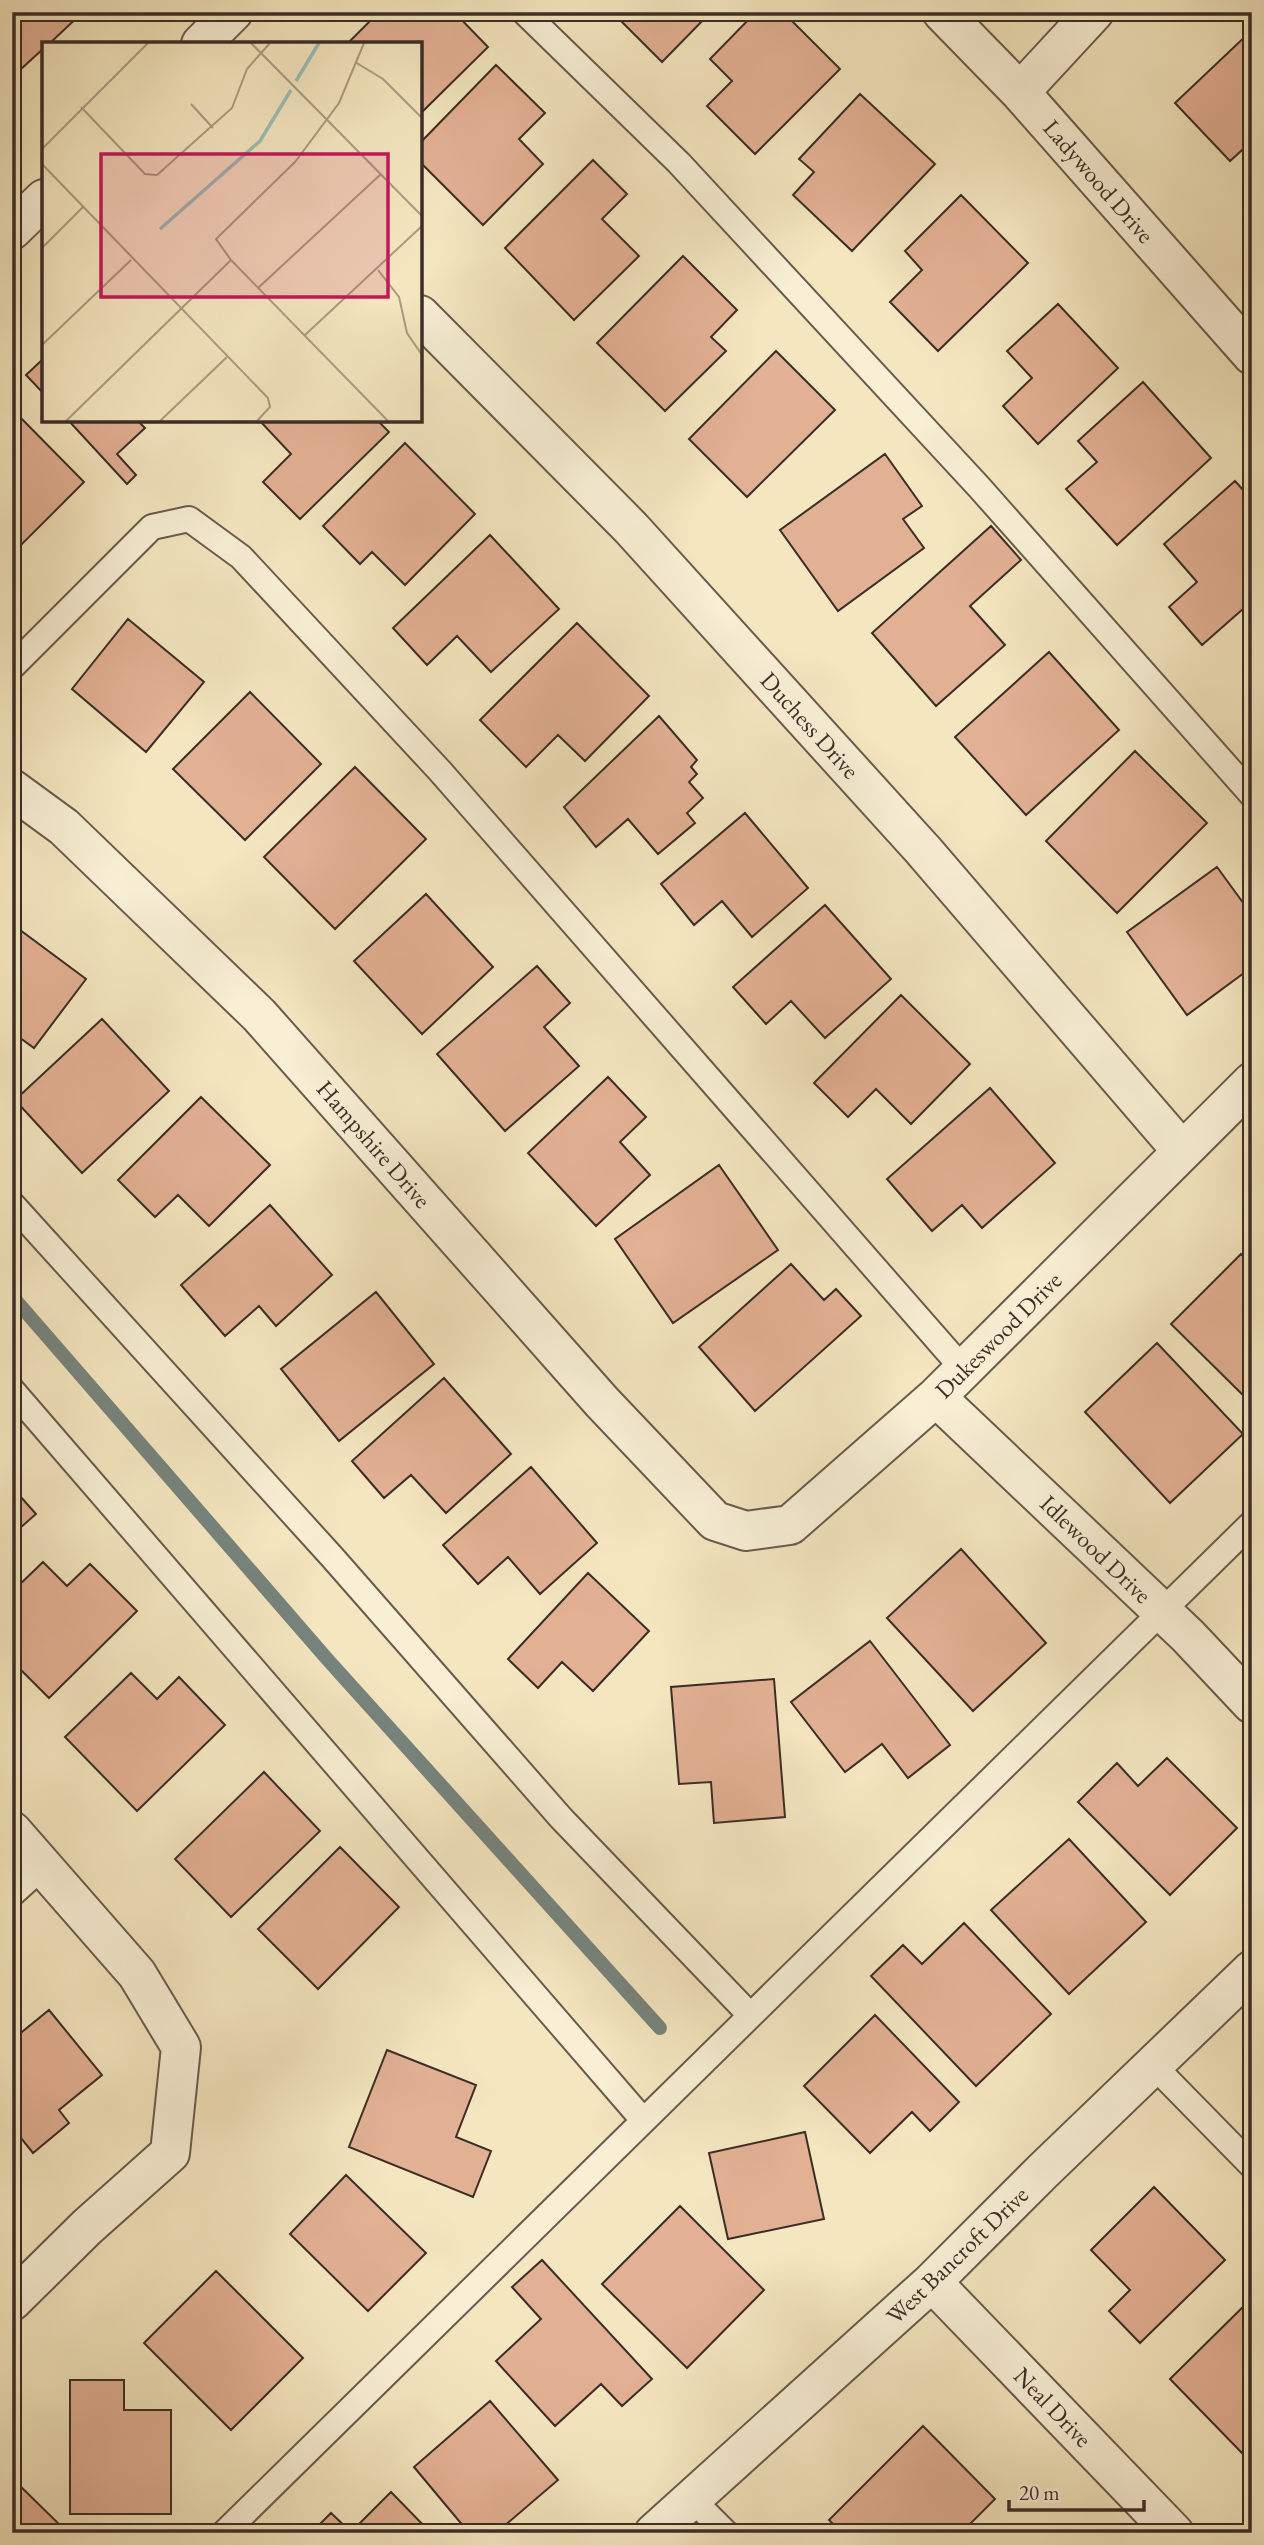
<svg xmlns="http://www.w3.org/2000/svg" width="1264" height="2545" font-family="'EB Garamond',serif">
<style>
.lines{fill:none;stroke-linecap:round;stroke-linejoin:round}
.stream{stroke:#76847e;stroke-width:14}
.building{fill:#e2b093;stroke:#3b2d27;stroke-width:2}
.lane-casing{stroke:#695b4d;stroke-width:28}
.street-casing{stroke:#695b4d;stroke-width:42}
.lane{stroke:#f8efd5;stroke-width:24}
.street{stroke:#f8efd5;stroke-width:38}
.labels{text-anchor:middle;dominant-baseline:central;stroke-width:5;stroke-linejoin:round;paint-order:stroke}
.street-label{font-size:24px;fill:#3b2d27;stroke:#f8efd5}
.inset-river{fill:none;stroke:#9dbeb8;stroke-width:3.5}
.inset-road{fill:none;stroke:#aa9c82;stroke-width:2}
.view{fill:#c2185b;fill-opacity:0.15;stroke:#c2185b;stroke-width:3.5}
.inset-edge{fill:none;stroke:#3b2d27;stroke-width:3.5}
</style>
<rect width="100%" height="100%" fill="#f4e6bf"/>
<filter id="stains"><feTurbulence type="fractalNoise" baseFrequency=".00286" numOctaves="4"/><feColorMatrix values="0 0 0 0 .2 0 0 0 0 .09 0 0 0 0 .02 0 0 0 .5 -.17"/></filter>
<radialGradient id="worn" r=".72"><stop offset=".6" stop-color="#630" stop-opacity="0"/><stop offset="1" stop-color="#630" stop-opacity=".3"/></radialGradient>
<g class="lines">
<path class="stream" d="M12,1296L328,1660L660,2028"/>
</g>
<path class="building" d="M12,12H83L49,44H44V48L21,69L12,60Z
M379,12H454L488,47L420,114V44H347Z
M612,12H711L662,62Z
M756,12H783L840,69L755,154L707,106L732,81L710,59Z
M1252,30V141L1230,161L1175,103Z
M496,65L545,113L519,139L543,164L483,225L420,162V143Z
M860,94L935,164L852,251L793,195L814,172L799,159Z
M593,160L627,194L602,219L639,256L574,320L505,248Z
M961,195L1028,263L938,351L890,302L922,270L905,251Z
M683,256L737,310L711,337L726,351L665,411L597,343Z
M1058,304L1118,368L1038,444L1003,406L1032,378L1007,351Z
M776,351L835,410L747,497L689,439Z
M44,358V394L26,375Z
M1143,382L1211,458L1117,545L1066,489L1097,462L1078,441Z
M12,409L84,482L19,547L12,541Z
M68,420H137L145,428L117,454L136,475L127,484Z
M259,420H377L389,432L300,519L263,482L291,454Z
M405,443L475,514L405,585L372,552L360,564L323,526Z
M885,454L922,506L903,519L924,548L838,611L780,530Z
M1235,481L1252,500V601L1202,645L1169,607L1197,582L1164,544Z
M991,526L1021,560L970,606L1005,645L936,706L872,633Z
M490,535L559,609L491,672L457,636L427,665L393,628Z
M128,619L204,682L146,752L72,689Z
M577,623L649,696L585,761L558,735L526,767L480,720Z
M1049,652L1119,730L1026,815L955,737Z
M250,692L321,764L245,840L173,769Z
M659,716L697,760L691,767L697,774L689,782L703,798L687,813L695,823L658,854L628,819L596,847L564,807Z
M1135,751L1207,823L1117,913L1046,841Z
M355,767L426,839L335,929L264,857Z
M745,813L808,888L752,937L722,901L694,925L661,884Z
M1217,867L1252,915V967L1187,1015L1127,932Z
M426,894L493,967L422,1034L354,961Z
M825,905L891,979L825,1038L791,1001L766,1024L733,987Z
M12,924L86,979L34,1048L12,1032Z
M537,966L570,1003L544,1027L579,1066L505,1131L437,1054Z
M901,995L970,1064L911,1124L876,1089L848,1117L814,1083Z
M102,1019L169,1091L82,1173L15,1100Z
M608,1077L646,1117L620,1142L650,1175L596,1226L528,1153Z
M990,1088L1055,1163L982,1228L962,1205L932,1231L887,1179Z
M201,1097L270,1165L209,1226L178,1195L155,1217L118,1180Z
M719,1165L778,1250L673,1323L615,1239Z
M270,1205L332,1275L276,1326L259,1306L225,1336L181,1285Z
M1241,1254L1252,1264V1404L1171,1324Z
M791,1264L824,1300L836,1289L861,1316L755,1411L699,1347Z
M376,1292L434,1364L339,1441L281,1369Z
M1157,1343L1243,1434L1170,1503L1085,1412Z
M444,1378L511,1454L446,1513L411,1475L384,1498L352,1461Z
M531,1467L597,1543L540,1594L508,1557L478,1584L443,1545Z
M12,1487L36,1514L12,1535Z
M961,1549L1046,1643L973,1711L887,1618Z
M43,1562L67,1586L90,1564L137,1611L49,1698L12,1661V1592Z
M588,1573L649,1631L593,1691L562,1662L538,1688L508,1659Z
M870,1641L950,1745L908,1778L882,1744L845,1772L791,1702Z
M131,1673L157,1699L179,1677L225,1725L137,1811L65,1737Z
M774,1679L785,1817L714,1823L711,1782L679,1784L671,1687Z
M1167,1758L1237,1828L1170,1895L1078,1802L1117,1763L1138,1786Z
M264,1772L320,1831L231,1917L175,1859Z
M1069,1839L1146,1922L1069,1994L991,1910Z
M340,1847L399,1907L318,1989L258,1929Z
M964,1923L1051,2014L976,2086L871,1976L903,1945L922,1964Z
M49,2010L102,2075L59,2110L69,2123L33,2153L12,2127V2040Z
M875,2015L959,2102L930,2131L912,2112L870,2153L804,2086Z
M387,2050L476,2085L456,2137L491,2151L473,2197L349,2147Z
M805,2132L824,2219L728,2239L709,2153Z
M346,2175L426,2253L368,2311L290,2234Z
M1154,2187L1225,2260L1140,2343L1109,2311L1130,2290L1091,2250Z
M680,2206L764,2290L687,2368L602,2284Z
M542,2260L652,2379L622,2406L601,2384L555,2426L496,2361L541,2319L512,2287Z
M216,2271L303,2358L231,2430L144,2343Z
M1252,2298V2443L1242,2453L1170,2379Z
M70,2380H124V2410H171V2514H70Z
M490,2401L558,2480L496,2533H469L414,2467Z
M923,2426L995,2499L961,2533H842L829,2520Z
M12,2478L68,2533H12Z
M391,2492L431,2533H311L331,2513L351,2532Z"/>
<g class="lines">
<defs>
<path id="lane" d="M524,12L679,163L979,487L1252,795
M12,667L152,527L189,519L241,557L440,771L964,1370
M12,1204L333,1558L561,1818L750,2015
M12,1390L643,2120
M12,1894L43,1866
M1153,2065L1252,2166
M692,2499L726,2533
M224,2533L1252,1523"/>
<path id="street" d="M942,12L1020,92L1252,355
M201,44L233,12
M1020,92L1094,12
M12,230L44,199
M420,315L631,528L923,850L1182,1151
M12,789L64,827L259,1015L602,1402L715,1521L746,1531L790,1525L936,1397L1252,1082
M936,1397L1188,1636L1252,1704
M12,1831L137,1974L181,2047L170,2153L87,2227L12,2301
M932,2282L1174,2533
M654,2533L932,2282L1043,2171L1252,1970"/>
</defs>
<use href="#lane" class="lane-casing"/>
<use href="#street" class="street-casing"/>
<use href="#lane" class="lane"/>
<use href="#street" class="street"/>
</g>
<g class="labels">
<g class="street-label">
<text transform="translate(1099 181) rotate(49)">Ladywood Drive</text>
<text transform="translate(810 725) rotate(48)">Duchess Drive</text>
<text transform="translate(374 1144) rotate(49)">Hampshire Drive</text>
<text transform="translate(998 1335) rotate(-45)">Dukeswood Drive</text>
<text transform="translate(1096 1549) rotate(44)">Idlewood Drive</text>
<text transform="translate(957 2255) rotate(-44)">West Bancroft Drive</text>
<text transform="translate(1053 2407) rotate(46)">Neal Drive</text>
</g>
</g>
<g transform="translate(42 42)">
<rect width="380" height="380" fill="#f4e6bf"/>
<path class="inset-river" d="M254,39L277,1M118,187L218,99L249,48"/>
<path class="inset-road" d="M209,1L380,174M322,1L297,61L253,120L174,197L189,218L346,379M313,20L341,37L380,76M149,62L171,86M39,65L103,132L115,133L190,66L205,27L228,1M0,107L106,1M0,122L226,356L228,365L215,379M0,206L41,165M336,228L357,255L365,291L380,313M216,246L339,132M263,293L380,184M0,303L89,218M24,379L189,218M118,379L185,315"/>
<path class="view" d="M59,112H346V255H59Z"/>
<rect width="380" height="380" class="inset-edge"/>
</g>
<rect width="1264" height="2545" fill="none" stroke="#f4e6bf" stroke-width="42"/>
<rect x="14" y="14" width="1236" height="2517" fill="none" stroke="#3b2d27" stroke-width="3.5"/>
<rect x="21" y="21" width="1222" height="2503" fill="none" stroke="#3b2d27" stroke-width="2"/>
<path d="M1009 2500v10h135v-10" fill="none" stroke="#3b2d27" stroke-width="3.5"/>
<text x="1019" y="2500" font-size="21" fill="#3b2d27" stroke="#f8efd5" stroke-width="5" paint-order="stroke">20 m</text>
<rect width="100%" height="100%" filter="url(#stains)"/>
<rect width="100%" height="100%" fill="url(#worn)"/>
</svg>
